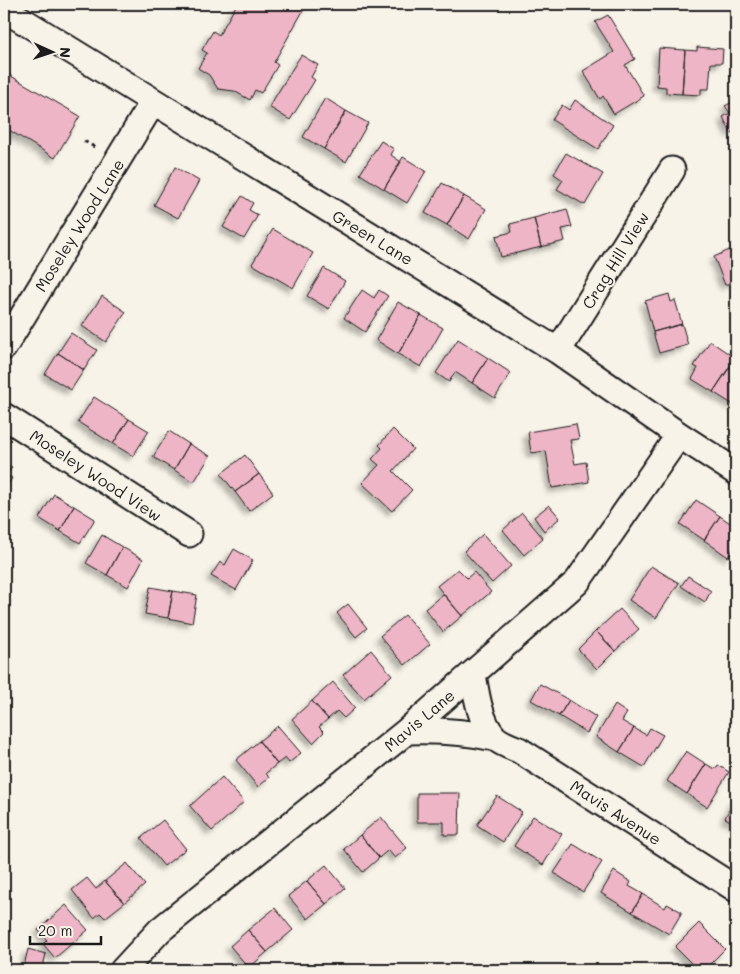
<svg xmlns="http://www.w3.org/2000/svg" width="740" height="974" font-family="Mali,sans-serif">
<style>
.building{fill:#eeb5c6;stroke:#1c1c1c;filter:url(#shadow)}
.lines{fill:none;stroke-linecap:round;stroke-linejoin:round}
.street-casing{stroke:#1c1c1c;stroke-width:29}
.path{stroke:#1c1c1c;stroke-width:3;stroke-dasharray:4 4;stroke-linecap:butt}
.street{stroke:#f7f3e8;stroke-width:25}
.labels{text-anchor:middle;dominant-baseline:central;stroke-width:4;stroke-linejoin:round;paint-order:stroke}
.street-label{font-size:16px;fill:#1c1c1c;stroke:#f7f3e8}
</style>
<defs>
<filter id="shadow"><feDropShadow dx="-4.5" dy="4.5" stdDeviation="2.5" flood-color="#0004"/></filter>
</defs>
<rect width="100%" height="100%" fill="#f7f3e8"/>
<filter id="ink" filterUnits="userSpaceOnUse"><feTurbulence type="fractalNoise" baseFrequency=".02" numOctaves="2"/><feDisplacementMap in="SourceGraphic" scale="10" xChannelSelector="R" yChannelSelector="G"/><feConvolveMatrix kernelMatrix="1 2 1 2 8 2 1 2 1" color-interpolation-filters="sRGB"/></filter>
<g filter="url(#ink)">
<path class="building" d="M237,4H307L274,62L278,65L261,93L255,90L250,100L234,91L218,89L209,75L198,68L207,53L202,50L213,31L219,35Z
M608,15L635,59L625,65L644,96L614,114L603,96L600,99L583,71L614,52L595,22Z
M697,47L723,49L722,63H711L709,89H701V95L682,94L685,50L697,51Z
M659,48L685,50L682,94L666,93V87L657,86Z
M301,55L318,65L311,77L315,80L290,120L269,107Z
M4,72L80,116L55,158L4,127Z
M325,98L346,111L324,149L303,137Z
M575,100L613,125L598,149L552,120L562,105L569,110Z
M736,100V130L731,133L723,117L730,113L725,106Z
M346,111L368,123L346,162L324,149Z
M381,141L394,149L391,155L401,162L384,189L360,174Z
M566,153L603,174L585,205L557,189L563,180L554,174Z
M403,157L426,171L407,203L384,189Z
M175,167L199,181L178,218L154,205Z
M442,183L464,196L447,225L425,213Z
M242,196L253,203L249,210L258,215L244,239L223,227Z
M464,196L486,209L469,239L447,225Z
M567,209L572,227L562,229L565,241L541,247L534,218Z
M534,218L541,247L501,257L496,236L512,232L510,224Z
M273,229L313,253L293,288L252,264Z
M736,247V280L725,285L714,257Z
M324,268L345,281L329,309L307,296Z
M362,290L374,298L379,290L388,296L365,332L344,318Z
M669,294L671,302L675,300L682,324L653,332L645,301Z
M102,296L126,312L106,342L82,326Z
M398,302L421,315L398,354L376,340Z
M421,315L443,328L421,367L398,354Z
M682,324L688,345L659,353L653,332Z
M71,333L97,350L84,370L58,353Z
M458,339L488,358L472,383L455,372L449,382L436,373Z
M710,341L735,358L713,392L692,379L698,368L694,366Z
M58,353L84,370L71,390L45,374Z
M488,358L511,373L495,398L472,383Z
M730,367L736,371L735,406L713,392Z
M94,397L129,419L113,444L78,422Z
M129,419L149,431L133,456L113,444Z
M576,424L579,439L570,440L575,464L586,462L589,482L552,488L546,451L531,453L528,432Z
M393,429L413,449L393,471L412,490L392,511L362,483L379,465L372,459L382,448L379,445Z
M169,431L189,444L174,470L153,457Z
M189,444L210,456L194,482L174,470Z
M245,455L259,474L235,492L221,474Z
M4,462L12,467L7,475L12,478L4,492Z
M259,474L273,493L249,511L235,492Z
M54,494L74,506L60,531L39,518Z
M696,500L720,516L704,540L680,524Z
M549,505L560,518L544,531L534,517Z
M74,506L95,519L80,543L60,531Z
M522,513L543,538L524,555L503,530Z
M720,516L736,527V544L728,557L704,540Z
M483,534L511,566L492,583L464,551Z
M102,535L122,547L107,575L86,563Z
M122,547L143,559L128,587L107,575Z
M234,549L253,560L236,590L211,576L220,562L225,565Z
M651,566L679,583L656,618L629,600Z
M458,569L467,578L474,572L491,592L462,616L437,586Z
M688,576L711,591L705,602L681,586Z
M150,587L173,591L168,618L145,614Z
M173,591L197,595L192,623L168,618Z
M443,594L462,616L443,632L425,609Z
M348,604L367,628L356,637L337,613Z
M620,609L639,629L615,651L596,631Z
M405,615L430,644L405,665L380,636Z
M596,631L615,651L597,669L578,649Z
M371,650L392,675L364,699L343,675Z
M333,682L355,708L344,718L337,711L328,719L312,701Z
M540,684L569,700L559,716L531,700Z
M569,700L596,717L587,733L559,716Z
M312,701L328,719L319,727L324,732L313,743L292,719Z
M615,705L627,713L622,721L634,728L619,752L596,737Z
M278,726L301,753L289,763L285,758L277,764L259,741Z
M634,728L646,735L650,728L663,735L644,767L619,752Z
M259,741L277,764L266,773L269,778L258,787L236,760Z
M686,751L706,764L687,794L667,781Z
M706,764L715,769L718,765L729,772L707,807L687,794Z
M222,777L244,802L212,831L190,806Z
M417,793H460L459,835H444V822H417Z
M497,796L522,812L503,842L477,825Z
M736,797V824L725,818Z
M533,816L562,834L543,865L514,846Z
M381,817L407,848L395,858L388,850L379,858L360,835Z
M163,820L186,849L164,866L141,838Z
M360,835L379,858L363,872L344,849Z
M573,844L602,862L583,892L554,873Z
M127,863L145,885L124,903L105,881Z
M326,865L345,888L326,904L307,881Z
M614,871L631,882L629,886L643,894L632,912L601,893Z
M87,878L96,889L105,881L124,903L105,918L100,913L94,918L72,890Z
M307,881L326,904L308,919L288,896Z
M643,894L665,908L667,904L682,912L669,934L632,912Z
M66,905L88,930L55,958L43,944L47,940L38,930Z
M275,908L293,930L267,952L248,930Z
M699,923L725,949L704,970H698L675,947Z
M248,930L267,952L249,968L230,946Z
M28,949L46,954L42,970H23Z"/>
<g class="lines">
<defs>
<path id="street" d="M4,9L558,351L679,435L736,472
M4,347L153,102
M558,351L672,170
M4,416L189,534
M473,674C476,693 480,722 494,737C500,743 511,747 519,750L736,889
M407,731C438,730 464,731 494,738
M123,970L160,930L407,731L577,582L679,435"/>
</defs>
<use href="#street" class="street-casing"/>
<path class="path" d="M84,141L96,148"/>
<use href="#street" class="street"/>
</g>
</g>
<g class="labels">
<g class="street-label">
<text transform="translate(79 225) rotate(-58)">Moseley Wood Lane</text>
<text transform="translate(373 237) rotate(31)">Green Lane</text>
<text transform="translate(615 260) rotate(-58)">Crag Hill View</text>
<text transform="translate(96 475) rotate(33)">Moseley Wood View</text>
<text transform="translate(419 720) rotate(-40)">Mavis Lane</text>
<text transform="translate(616 812) rotate(33)">Mavis Avenue</text>
</g>
</g>
<rect width="740" height="974" fill="none" stroke="#f7f3e8" stroke-width="20"/>
<rect x="10" y="10" width="720" height="954" fill="none" stroke="#1c1c1c" stroke-width="2" filter="url(#ink)"/>
<g transform="translate(52 52) rotate(93)" stroke="#f7f3e8" stroke-width="4" paint-order="stroke">
<path d="M0-4L9 19L0 12L-9 19Z" fill="#1c1c1c"/>
<text y="-8" font-size="14" font-weight="bold" text-anchor="middle" fill="#1c1c1c">N</text>
</g>
<path d="M30 936v8h71v-8" fill="none" stroke="#1c1c1c" stroke-width="2.5"/>
<text x="38" y="936" font-size="15" fill="#1c1c1c" stroke="#f7f3e8" stroke-width="4" paint-order="stroke">20 m</text>
</svg>
